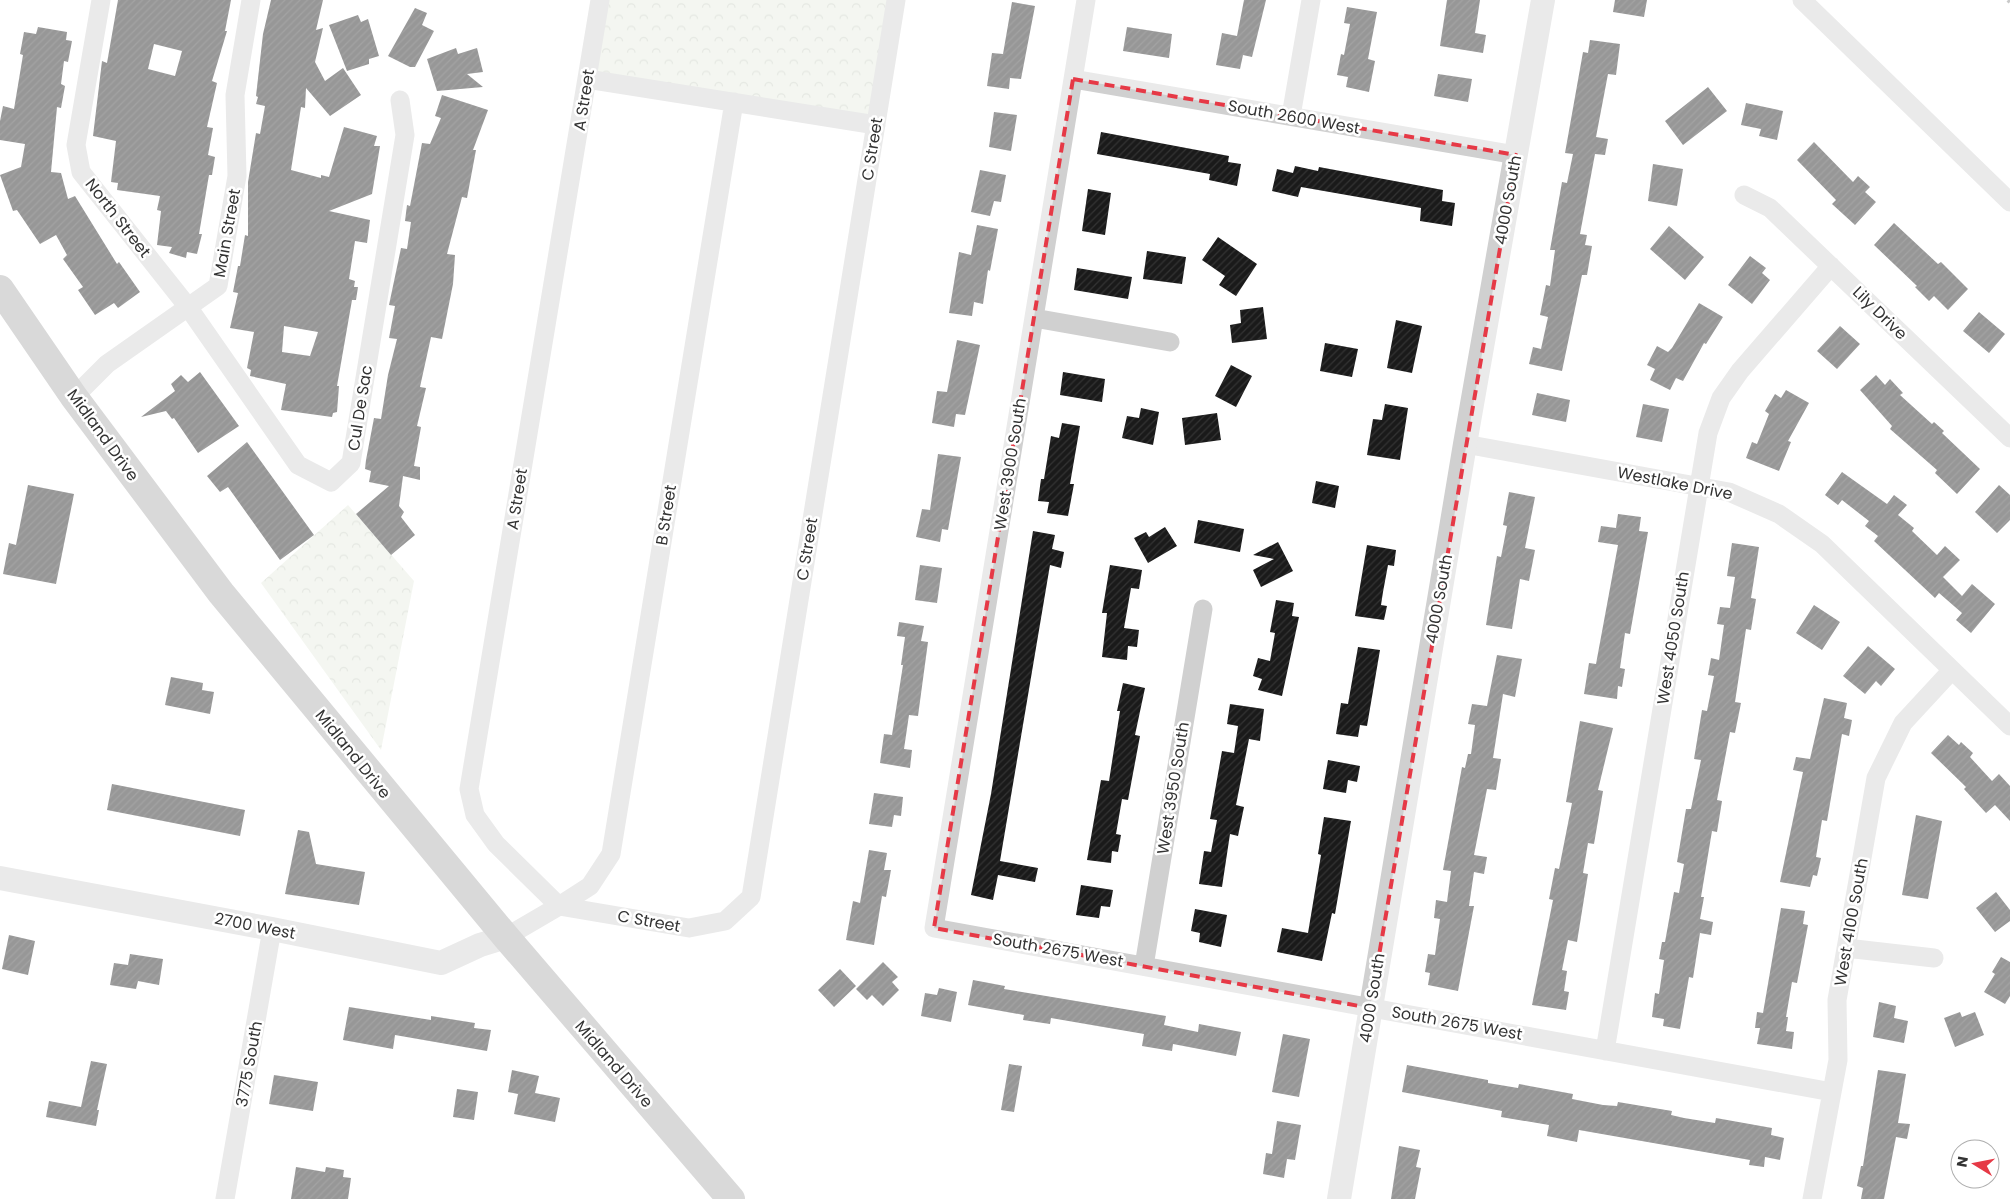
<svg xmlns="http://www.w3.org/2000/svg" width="2010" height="1199" font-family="Poppins,sans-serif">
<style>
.park{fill:url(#park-crowns)}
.building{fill:url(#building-hatch);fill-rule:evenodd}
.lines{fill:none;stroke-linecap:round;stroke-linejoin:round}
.minor{stroke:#d0d0d0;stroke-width:19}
.tertiary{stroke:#d0d0d0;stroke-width:24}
.primary{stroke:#ababab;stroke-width:28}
.rail{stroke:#888;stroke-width:4;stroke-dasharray:5 4;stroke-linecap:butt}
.marked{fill:none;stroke:#e63946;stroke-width:4;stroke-dasharray:10 6;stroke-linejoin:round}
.labels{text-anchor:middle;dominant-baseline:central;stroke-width:5;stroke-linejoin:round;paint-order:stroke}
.street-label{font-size:16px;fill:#333;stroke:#fff}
</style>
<defs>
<pattern id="park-crowns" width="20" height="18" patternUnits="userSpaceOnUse" patternTransform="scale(1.25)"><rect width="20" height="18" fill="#e6ecdf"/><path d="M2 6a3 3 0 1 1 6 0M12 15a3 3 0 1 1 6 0" fill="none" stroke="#c6cbc0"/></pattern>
<pattern id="building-hatch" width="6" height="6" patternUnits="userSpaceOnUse" patternTransform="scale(1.25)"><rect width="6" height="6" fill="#1a1a1a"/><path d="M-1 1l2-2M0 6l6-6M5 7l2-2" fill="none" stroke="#333"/></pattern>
</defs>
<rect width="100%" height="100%" fill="#fff"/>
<path class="park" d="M609,0H887L868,121L595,75Z
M348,505L414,581L381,750L261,583Z"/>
<path class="building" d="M118,0H231L225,31H227L212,81L217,83L207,127L213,128L208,155L215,157L212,175H209L199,234H202L197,254L187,252L186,258L169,253L172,247L157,245L161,211L157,210L160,196L117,190L118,183L111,182L116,141L93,136L102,61L107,63ZM154,44L182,51L175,76L148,69Z
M271,0H323L316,30L323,28L315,62L325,81L343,68L361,95L330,116L306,88L305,108L301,107L291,170L321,178V175L329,177L344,127L377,136L374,146H380L372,194L329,211L370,220L367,243L355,241L349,279L355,281L354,287H358L356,300H352L337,386H339L337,412L333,413L332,417L281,410L286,384L250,376L251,370L247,368L254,332L230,328L238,293L233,292L238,266H240L245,235L248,236V182L256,133L260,134L265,106L256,104L258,97L256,96L263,34ZM284,326L318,332L310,356L282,352Z
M1244,0H1266L1252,57L1243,55L1240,69L1216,65L1222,33L1237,36Z
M1447,0H1480L1475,33L1486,35L1483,53L1440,46Z
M1615,0H1647L1644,17L1613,12Z
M1012,2L1035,6L1021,79L1010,78L1009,89L987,86L992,53L1003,54Z
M1347,7L1377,12L1368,59L1375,61L1369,92L1346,87L1348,77L1337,75L1341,54L1344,55L1350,24L1344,23Z
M415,8L427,13L422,25L434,31L415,67H410L388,56Z
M358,15L361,22L368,19L379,56L369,59V64L347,71L329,25Z
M38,27L67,32L66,40L72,41L68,62L64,61L61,84L65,86L61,108L57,107L51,172L61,173L68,199L75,196L117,264L119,262L140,292L118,308L114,303L95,315L78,290L83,287L63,259L67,255L56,235L40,244L17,210L13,211L0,175L21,167L25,144L0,140V121L3,106L14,109L23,55L20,54L24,32L36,34Z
M1127,27L1172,34L1169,58L1123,51Z
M1590,40L1620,44L1616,75L1608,74L1596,137L1608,139L1605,155L1595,154L1580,234L1587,235L1585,245L1592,246L1587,275H1582L1562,371L1529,364L1533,347L1541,349L1548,317L1540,315L1546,285L1550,286L1555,250H1550L1562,182L1567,183L1573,154L1565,153L1583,52L1588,53Z
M456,48L458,54L477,48L483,72L467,74L483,87L437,91L427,59Z
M1438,74L1472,79L1468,102L1434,96Z
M1708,87L1727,111L1683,145L1665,121Z
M442,95L488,110L473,150H476L467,198L462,197L447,254L455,255L453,284L442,339L431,337L420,387L426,388L417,426L421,427L414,466L420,467V480L403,476L399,506L404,512L401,517L415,535L391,555L356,514L389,486L369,482L371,471L365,469L366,460L374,418L381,419L388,375L397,339L389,338L395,306L389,305L401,248L407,249L411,222L405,221L407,205L410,206L422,143L430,144L441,118L435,116Z
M1746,103L1783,111L1777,140L1759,136L1761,129L1741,125Z
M994,112L1017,115L1011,151L989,147Z
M1101,132L1229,156L1228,162L1241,164L1237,186L1209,180L1210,174L1097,154Z
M1814,142L1853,182L1858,176L1870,187L1865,192L1876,202L1855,225L1832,204L1836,200L1797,160Z
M1653,164L1683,169L1677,206L1648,201Z
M1295,166L1318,171L1319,167L1443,190L1442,201L1455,203L1452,226L1420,221L1421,208L1301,187L1298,197L1272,191L1277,169L1293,173Z
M980,170L1006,175L1001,202L994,201L990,216L971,212Z
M1088,189L1111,193L1105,235L1082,231Z
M1894,223L1938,264L1941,262L1968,289L1948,310L1934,296L1929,301L1915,287L1917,286L1874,245Z
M977,225L998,229L990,271L988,270L983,304L974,302L972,316L949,313L959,252L971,255Z
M1669,226L1704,257L1685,280L1650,249Z
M1218,237L1257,264L1236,296L1219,285L1225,276L1202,260Z
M1147,251L1186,257L1182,284L1143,279Z
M1750,256L1766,268L1762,273L1770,280L1752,304L1728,285Z
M1077,268L1132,277L1128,299L1074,290Z
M1699,303L1723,317L1706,344L1704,343L1683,381L1676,378L1670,390L1650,380L1655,369L1647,365L1657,346L1668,352L1672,348Z
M1263,307L1267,339L1232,343L1230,325L1241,323L1240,310Z
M1979,312L2005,334L1989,353L1963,331Z
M1396,320L1422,326L1412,373L1387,368Z
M1840,326L1860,344L1837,369L1817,351Z
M957,340L980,345L965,415L956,414L954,427L932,423L937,391L947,392Z
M1325,343L1358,349L1352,377L1320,371Z
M1231,365L1252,376L1236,407L1215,396Z
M200,372L239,426L198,453L174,418L172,419L166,411L141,417L175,391L171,384L181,375L188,382Z
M1063,372L1105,379L1102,402L1060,395Z
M1876,375L1885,385L1890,379L1903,393L1900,395L1932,424L1934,422L1944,431L1942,433L1980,469L1957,494L1935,473L1937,470L1890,429L1892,426L1860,390Z
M1786,390L1809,403L1788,441L1791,442L1779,471L1746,458L1752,442L1757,444L1769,414L1765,411L1775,394L1781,398Z
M1537,393L1570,400L1566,422L1532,415Z
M1385,404L1408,408L1400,460L1367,455L1373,419L1382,420Z
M1643,404L1669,409L1662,442L1636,437Z
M1141,408L1159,412L1153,445L1122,438L1127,416L1139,418Z
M1217,413L1221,440L1185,445L1182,418Z
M1062,423L1080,426L1070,484H1074L1068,516L1047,513L1049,502L1038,501L1041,479H1044L1051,436L1059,438Z
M247,442L314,535L280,560L228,487L220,492L207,476Z
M938,454L961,457L948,530L942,529L940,542L916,537L922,509L930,510Z
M1842,472L1887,504L1894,495L1907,505L1898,515L1914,528L1912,531L1937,555L1945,546L1960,560L1943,577L1962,596L1972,584L1995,604L1971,633L1956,620L1962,613L1939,593L1935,598L1874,541L1878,536L1865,526L1869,521L1842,500L1838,505L1825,495Z
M1316,481L1339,486L1335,508L1312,503Z
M28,485L74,494L56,584L3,574L9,543L16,545Z
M1999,485L2010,495V520L1997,533L1975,512Z
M1509,492L1535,497L1525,548L1535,550L1529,581L1520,579L1512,629L1486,625L1497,556L1501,557L1507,526L1503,525Z
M1618,514L1641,517L1639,531L1648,532L1630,634L1625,633L1620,668L1625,669L1622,687L1618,686L1617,699L1584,694L1589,663L1596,664L1618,545L1598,542L1601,526L1616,528Z
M1198,520L1244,529L1240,552L1194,543Z
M1165,527L1177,546L1148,563L1134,538L1146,532L1149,537Z
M1033,531L1055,535L1052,549L1064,552L1061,568L1050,565L1000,861L1038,868L1035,882L998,875L993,900L971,895L991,794Z
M1278,542L1293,571L1261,587L1253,570L1274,559L1253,555Z
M1732,543L1759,547L1751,598L1756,599L1751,630L1746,629L1735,702L1741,703L1735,733L1730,732L1717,800L1722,801L1717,832L1712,831L1701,897H1704L1700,919L1713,922L1711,935L1700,933L1693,978L1689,977L1680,1029L1663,1026L1664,1019L1652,1017L1655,993L1659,994L1664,960L1659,959L1662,942H1665L1674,892L1679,893L1684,864L1677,862L1686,809H1691L1701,760L1694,759L1702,710L1707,711L1714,676L1708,675L1711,658L1719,660L1724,625L1717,624L1720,607L1730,608L1735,577L1727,576Z
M1367,545L1396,550L1394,566L1388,565L1383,592L1381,605L1387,606L1384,620L1355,616Z
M920,565L942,568L937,603L915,600Z
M1110,565L1142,570L1139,589L1131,588L1124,628L1139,630L1137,647L1128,646L1127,660L1102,657L1107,613H1102Z
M1276,600L1294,603L1292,616L1299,617L1282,696L1258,690L1262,679L1253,676L1258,658L1270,661L1275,633L1270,632Z
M1814,605L1840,622L1822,650L1796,633Z
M899,622L924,626L921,641L928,642L918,716L909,715L904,749L912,750L910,768L880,763L884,734L892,735L903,665H901L905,637L897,636Z
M1868,646L1895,669L1881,686L1876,681L1865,694L1843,676Z
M1358,647L1380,650L1367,726L1360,725L1358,737L1336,734L1341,703L1348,704Z
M1497,655L1522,659L1515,697L1503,694L1493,758L1501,759L1496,790L1487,789L1474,855L1487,857L1484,874L1474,872L1469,906H1474L1458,991L1428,985L1430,973L1425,972L1428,954L1435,955L1440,919L1434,918L1436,900L1447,902L1451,871L1443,870L1462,767L1465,768L1468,754H1471L1475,725L1468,724L1472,704L1487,706Z
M171,677L203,683L202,690L214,692L210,714L165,705Z
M1123,683L1145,688L1135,735L1140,736L1128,800L1122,799L1116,834L1121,835L1118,852L1112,851L1111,863L1087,860L1101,780L1109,781L1120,711H1117Z
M1824,698L1847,703L1844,718L1852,720L1849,736L1842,734L1827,821L1822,820L1816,857L1821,858L1817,876L1813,875L1810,887L1780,882L1803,772L1793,770L1796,757L1810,759Z
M1230,704L1264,709L1260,741L1249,739L1236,805L1244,807L1238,836L1230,834L1222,887L1199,884L1204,851L1211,852L1217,820L1210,819L1222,751L1234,753L1238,726L1227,724Z
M1580,721L1613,728L1598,790L1603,791L1594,844L1588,843L1583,873L1588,874L1577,942L1568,940L1562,970L1567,971L1564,991L1569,992L1566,1010L1532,1005L1553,900L1549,899L1555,868L1559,869L1572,803L1566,802Z
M1948,735L1959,745L1961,742L1973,753L1970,757L1992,781L1999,774L2010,786V821L1995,805L1986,813L1964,789L1966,787L1931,753Z
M1328,760L1360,766L1357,782L1348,780L1346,793L1323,789Z
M112,784L245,810L240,836L107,810Z
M874,793L903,797L901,816L894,815L892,827L869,824Z
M1916,815L1942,821L1928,899L1902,895Z
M1324,817L1351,821L1335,914L1332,913L1322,961L1277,952L1282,928L1308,933L1321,855L1318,854Z
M298,830L309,832L316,864L365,872L359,905L285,894Z
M869,850L887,853L884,870H891L886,897L882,896L874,945L846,940L853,901L860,903Z
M1081,885L1113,890L1110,907L1101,906L1099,918L1076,915Z
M1996,892L2010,910V921L1995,932L1976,908Z
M1781,908L1805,911L1803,924L1808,925L1797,983L1792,982L1786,1017H1788L1786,1031L1794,1032L1792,1049L1757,1044L1760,1028H1755L1757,1012L1763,1013Z
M1195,909L1227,915L1221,947L1199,942L1200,933L1191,931Z
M9,935L35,941L28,975L2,969Z
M130,954L163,959L159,985L138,981L136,989L110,985L114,963L128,965Z
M2001,957L2010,962V996L2005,1004L1984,992L1995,974L1992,972Z
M883,962L898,977L892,982L899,990L883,1006L872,995L867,1000L856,989Z
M840,969L856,986L834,1007L818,990Z
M973,980L1005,986L1004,989L1166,1016L1164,1025L1198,1032L1199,1024L1241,1032L1236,1056L1173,1044L1172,1051L1142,1046L1144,1034L1051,1018L1050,1024L1023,1020L1024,1015L968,1005Z
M939,988L957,992L951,1022L921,1016L925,993L937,995Z
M1879,1002L1896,1006L1894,1018L1908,1021L1904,1043L1873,1037Z
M349,1007L431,1020V1016L475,1023L474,1028L491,1030L487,1051L395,1035L393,1049L343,1040Z
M1960,1012L1962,1017L1975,1012L1984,1035L1955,1047L1944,1018Z
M1283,1034L1310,1039L1299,1097L1272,1092Z
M91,1061L107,1064L97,1110H99L96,1126L46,1117L49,1101L81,1107Z
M1009,1064L1022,1066L1014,1112L1001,1110Z
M1407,1065L1488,1080V1083L1518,1088L1519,1084L1573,1094L1572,1099L1603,1105L1617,1106L1618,1102L1672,1111L1671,1115L1684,1118L1715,1123L1716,1118L1772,1128L1771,1135L1784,1138L1780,1160L1765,1157L1764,1167L1749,1165L1750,1160L1579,1130L1577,1142L1547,1136L1549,1125L1501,1117L1502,1111L1402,1092Z
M512,1070L539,1076L535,1093L560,1098L555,1122L514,1114L518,1094L508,1092Z
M1878,1070L1906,1074L1898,1123L1910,1124L1907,1139L1896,1137L1884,1199H1861L1863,1188L1857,1186L1861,1166H1863Z
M274,1075L318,1082L313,1111L269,1104Z
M457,1089L478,1092L474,1120L453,1117Z
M1277,1121L1301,1125L1295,1160L1287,1159L1284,1178L1263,1174L1266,1153L1272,1154Z
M1399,1146L1420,1150L1416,1167L1421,1168L1415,1199H1391Z
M296,1167L325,1172L326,1167L344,1170L343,1177L351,1178L348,1199H291Z"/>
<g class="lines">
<path class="minor" d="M101,0L76,145L81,172L188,307L298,465L331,482L351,463L405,135L400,100
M1086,0L934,928L1832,1092
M1802,0L2010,202
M587,79L876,125
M1073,79L1516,155
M1291,116L1311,0
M1744,195L1770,208L2010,438
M1034,318L1170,342
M74,397L107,364L218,286L237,176L235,95L251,0
M1465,444L1729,492L1779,514L1822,544L2010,726
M559,906L689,928L725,921L751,897L896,0
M559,906L590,886L611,854L734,102
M506,937L559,906L496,844L475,815L469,789L600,0
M1846,948L1934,958
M1144,966L1203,609
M1605,1051L1708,433L1721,398L1740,371L1831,266
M225,1199L272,929
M1812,1199L1838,1060L1837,1000L1876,778L1903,723L1952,670"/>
<path class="tertiary" d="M0,878L272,929L441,963L480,945L506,937
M1339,1199L1465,444L1543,0"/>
<path class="primary" d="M0,289L74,397L221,593L506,937L731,1199"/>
<path class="rail" d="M2008,0L2010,2"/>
</g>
<path d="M0 0H2010V1199H0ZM1073,79L1516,155L1370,1008L934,928Z" fill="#fff" fill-opacity=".55" fill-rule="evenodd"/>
<path class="marked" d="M1073,79L1516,155L1370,1008L934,928Z"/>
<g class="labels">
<g class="street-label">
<text transform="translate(584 100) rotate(-81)">A Street</text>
<text transform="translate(1294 117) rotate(10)">South 2600 West</text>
<text transform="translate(872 149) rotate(-81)">C Street</text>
<text transform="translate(1508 200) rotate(-80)">4000 South</text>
<text transform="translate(118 218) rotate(52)">North Street</text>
<text transform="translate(227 233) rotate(-80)">Main Street</text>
<text transform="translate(1880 313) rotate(44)">Lily Drive</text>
<text transform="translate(360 408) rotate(-81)">Cul De Sac</text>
<text transform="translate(103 435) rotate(54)">Midland Drive</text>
<text transform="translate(1010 464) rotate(-81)">West 3900 South</text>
<text transform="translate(1675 483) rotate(11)">Westlake Drive</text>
<text transform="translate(517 499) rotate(-81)">A Street</text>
<text transform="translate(666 515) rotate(-81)">B Street</text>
<text transform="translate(807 549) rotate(-81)">C Street</text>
<text transform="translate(1439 599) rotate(-80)">4000 South</text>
<text transform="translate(1673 638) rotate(-81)">West 4050 South</text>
<text transform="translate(353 754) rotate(51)">Midland Drive</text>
<text transform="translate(1173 788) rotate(-81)">West 3950 South</text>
<text transform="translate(649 921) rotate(10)">C Street</text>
<text transform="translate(1851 922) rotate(-80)">West 4100 South</text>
<text transform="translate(255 926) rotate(11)">2700 West</text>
<text transform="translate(1058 950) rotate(10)">South 2675 West</text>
<text transform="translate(1372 998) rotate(-81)">4000 South</text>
<text transform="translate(1457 1023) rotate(10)">South 2675 West</text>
<text transform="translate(249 1064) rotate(-80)">3775 South</text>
<text transform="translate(614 1064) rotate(49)">Midland Drive</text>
</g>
</g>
<g transform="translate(1975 1164) rotate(280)"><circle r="24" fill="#ffffff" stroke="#adadad"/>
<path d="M0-4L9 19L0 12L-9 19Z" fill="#e63946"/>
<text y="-8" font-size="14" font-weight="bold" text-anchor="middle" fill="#333333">N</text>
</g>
</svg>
